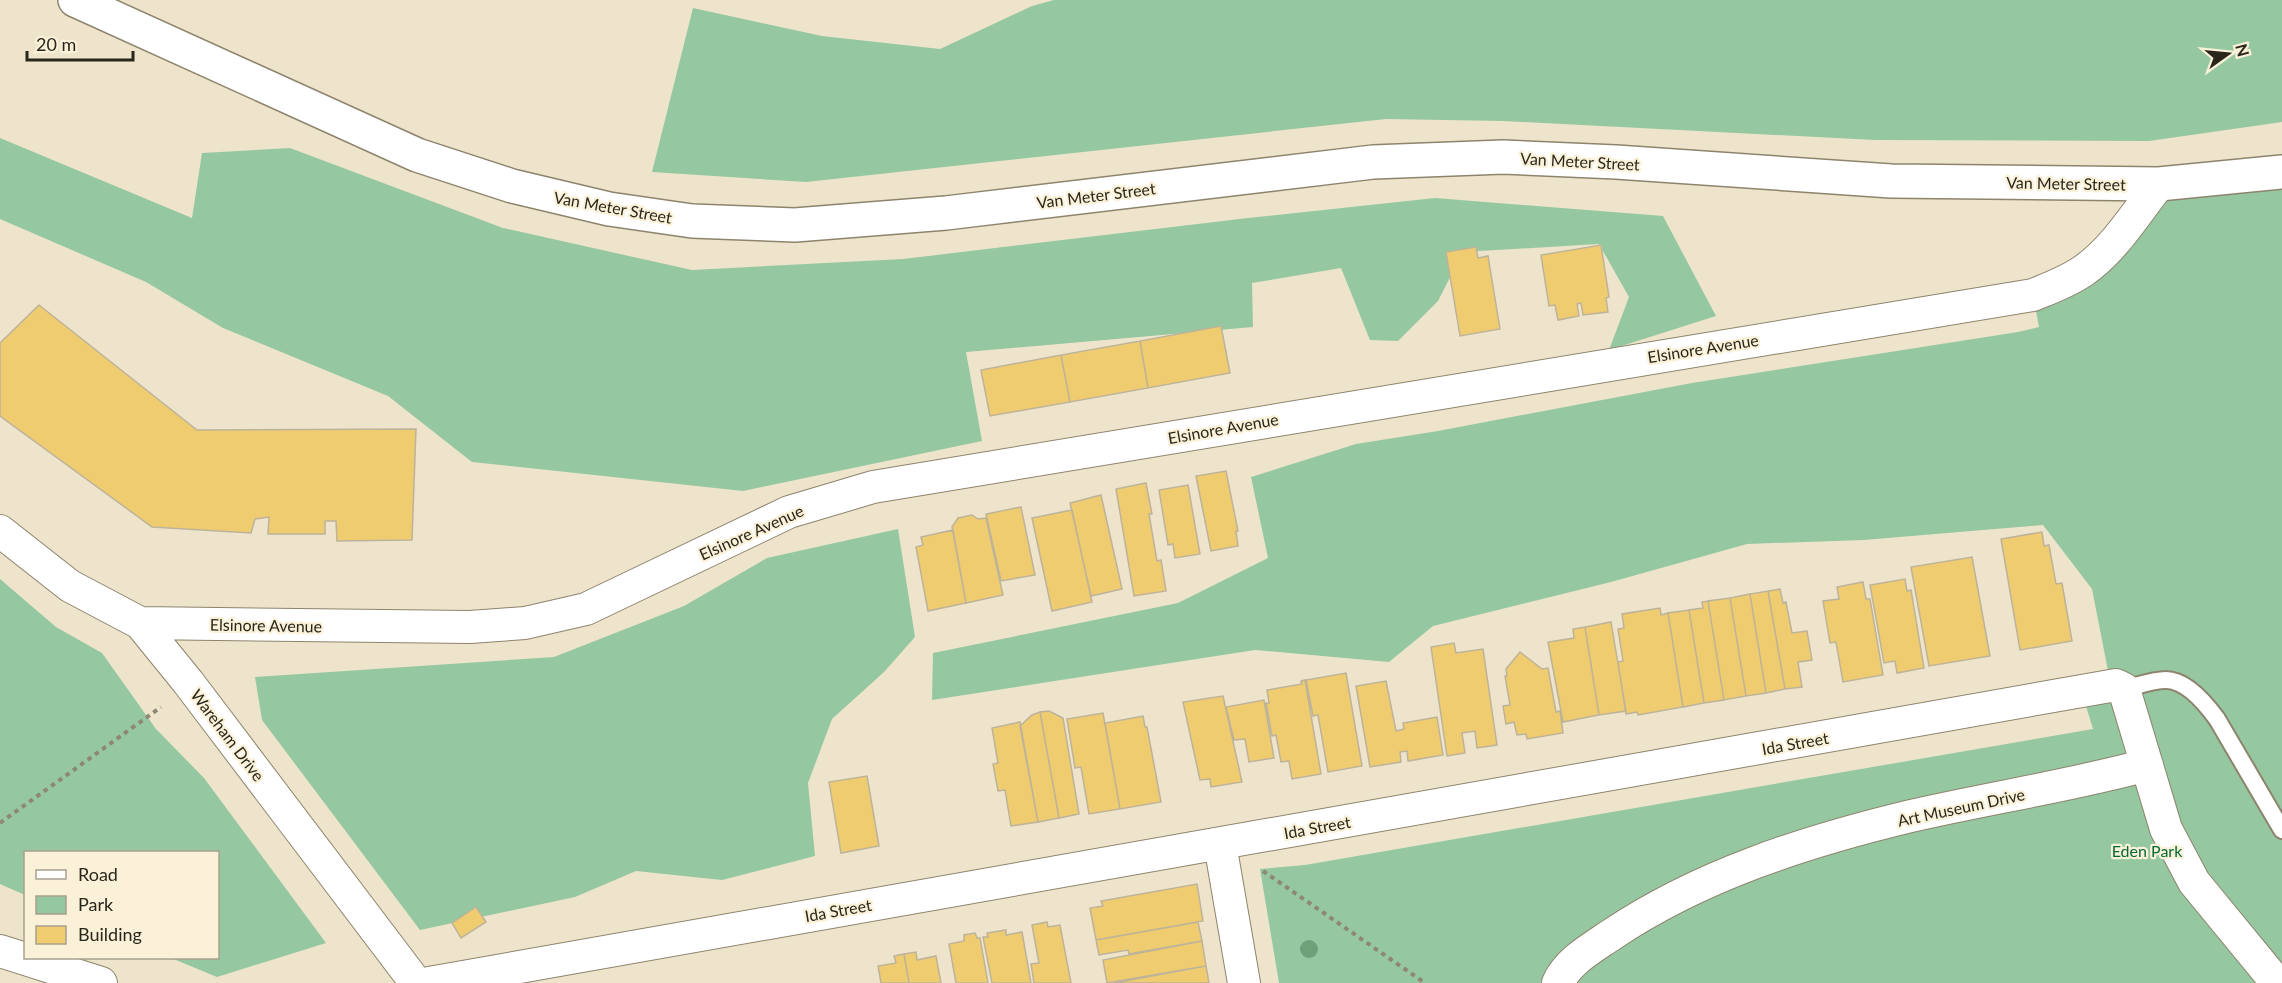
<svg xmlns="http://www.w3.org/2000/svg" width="2282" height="983" font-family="Lato,sans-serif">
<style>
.green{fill:#95c8a1}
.building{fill:#efcc6f;stroke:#bdb39b;stroke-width:1.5}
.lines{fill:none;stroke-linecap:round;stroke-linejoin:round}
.service-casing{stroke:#8d846d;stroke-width:20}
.minor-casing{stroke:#8d846d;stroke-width:34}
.tertiary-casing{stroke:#8d846d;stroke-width:36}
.path{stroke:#8e8776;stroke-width:4;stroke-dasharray:4.5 4.5;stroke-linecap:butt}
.service{stroke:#fff;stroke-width:16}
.minor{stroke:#fff;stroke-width:32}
.tertiary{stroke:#fff;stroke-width:33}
.tree{fill:#6da178}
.labels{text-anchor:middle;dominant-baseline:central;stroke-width:4.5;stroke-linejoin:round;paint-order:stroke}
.street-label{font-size:16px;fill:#29261c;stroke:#fbf1d8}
.park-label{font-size:16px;fill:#046a34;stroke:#fbf1d8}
</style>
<rect width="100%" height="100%" fill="#eee4cb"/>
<path class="green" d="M1054,0H2282V122L2149,141L1875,140L1503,121L1386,119L806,182L652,172L693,8L822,36L940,49L1032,6Z
M0,138L192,218L202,153L290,148L503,228L692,270L903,259L1248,218L1435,198L1663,216L1716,316L1609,350L1629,297L1599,244L1463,252L1438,301L1398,341L1370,340L1341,268L1252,283L1253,327L966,352L982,441L743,491L472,462L388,396L223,328L146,282L0,219Z
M2282,172V983H1279L1260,869L1305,865L2093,729L2082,693L2111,686L2092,589L2043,525L1864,540L1747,544L1611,582L1433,626L1389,662L1255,650L932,700L933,653L1178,603L1268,558L1251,477L1356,444L1438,431L1692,383L2018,332L2039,327L2033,295L2059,285L2159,184Z
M898,529L915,637L884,672L832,719L808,783L815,856L722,880L636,871L575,897L420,930L262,720L255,677L554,657L684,606L767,558Z
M0,579L56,627L102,653L156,729L204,778L326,943L217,977L171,958H218V852H26L25,895L0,884Z"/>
<path class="building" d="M1601,245L1609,297L1606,298L1608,312L1583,315L1581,303L1577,304L1579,316L1558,320L1555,305L1549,306L1541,255Z
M1476,247L1478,258L1488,256L1500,329L1460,336L1446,252Z
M39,305L197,430L416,429L412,540L337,541L336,521H325V534H268L269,517L255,519L251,533L152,527L0,416V343Z
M1221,326L1230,373L1148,388L1140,341Z
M1140,341L1148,388L1070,402L1061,355Z
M1061,355L1070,402L990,416L981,370Z
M1226,471L1238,531H1236L1238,546L1211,551L1196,476Z
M1146,483L1152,514H1149L1157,561L1161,560L1166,591L1134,596L1116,489Z
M1188,485L1200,554L1175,558L1173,544L1168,545L1159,490Z
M1101,495L1122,589L1091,596L1070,503Z
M1021,507L1035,575L1001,581L986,514Z
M1072,510L1092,602L1052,611L1032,518Z
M972,515L978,519L986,518L1003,595L966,603L952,527L958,518Z
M953,530L966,603L928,611L916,547L923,545L921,537Z
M2042,532L2044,546L2049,545L2056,584L2062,583L2072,641L2020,650L2001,539Z
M1972,557L1990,656L1929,666L1911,567Z
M1905,579L1907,591L1911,590L1924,668L1897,673L1895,661L1884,663L1870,585Z
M1863,582L1866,599H1870L1883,675L1843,682L1836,642L1830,643L1823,601L1839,599L1837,587Z
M1780,589L1783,603L1786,602L1792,633L1807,631L1812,660L1798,662L1802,687L1785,689L1768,591Z
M1768,591L1785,689L1766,693L1750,594Z
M1750,594L1766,693L1746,696L1730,598Z
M1730,598L1746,696L1724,700L1708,601Z
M1708,601L1724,700L1704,703L1689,610L1703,608L1702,602Z
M1660,608L1661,615L1668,613L1683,707L1638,715L1637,712L1626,714L1618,662L1623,661L1618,629L1624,628L1622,614Z
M1689,610L1704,703L1683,707L1668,613Z
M1611,622L1626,711L1599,715L1585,627Z
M1585,627L1599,715L1563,722L1548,642L1574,638L1573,629Z
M1454,643L1456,653L1483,649L1497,745L1477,748L1475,731L1462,733L1465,753L1447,756L1431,647Z
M1520,652L1542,669L1548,668L1556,712L1560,711L1563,733L1527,739L1526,734L1517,735L1514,722L1506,724L1503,706L1510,705L1505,676H1507L1506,669Z
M1346,673L1362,766L1328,772L1318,715L1313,716L1306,680Z
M1305,680L1321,774L1292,779L1289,761L1281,762L1276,735L1272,736L1266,703H1269L1267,690L1302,684L1301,681Z
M1386,681L1396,731L1404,729L1403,723L1437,717L1443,755L1408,761L1407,751L1400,752L1401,762L1370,767L1356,686Z
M1223,696L1242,782L1211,787L1210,779L1200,780L1183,702Z
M1264,700L1274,758L1249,762L1245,739L1234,740L1226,707Z
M1049,711L1063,718L1079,814L1059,818L1040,712Z
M1040,712L1059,818L1038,822L1020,726L1032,715Z
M1103,713L1120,809L1089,814L1081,767L1075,768L1067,719Z
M1143,716L1145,727H1147L1161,802L1120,809L1105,723Z
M1020,722L1038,822L1011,826L1005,790L998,791L993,764L998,763L992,728Z
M867,776L879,846L841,853L829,782Z
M1197,884L1203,921L1096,940L1090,908L1103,906L1101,901Z
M476,907L486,922L461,938L452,923Z
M1047,922L1048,927L1060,925L1071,983H1034L1031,964L1039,963L1032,925Z
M1198,922L1202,941L1129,954L1128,950L1099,955L1096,940Z
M1006,930V935L1022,932L1031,983H992L983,937H988L987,933Z
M975,933L977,938H980L988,983H956L949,944L964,941V935Z
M1202,941L1206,966L1107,983L1103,960Z
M916,952L917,960L936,956L941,983H909L904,954Z
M904,954L909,983H881L878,966L896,963L894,956Z
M1206,966L1209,983H1114Z"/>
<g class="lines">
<defs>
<path id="service" d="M2124,689C2137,686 2152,680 2166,680C2186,680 2206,704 2217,719L2282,830"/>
<path id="minor" d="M0,531L70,586L140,623L188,682L416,983
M140,623L470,627L525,623L586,609L789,512L873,487L2033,295C2050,288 2067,282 2083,271C2114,250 2136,213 2159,184
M1220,844L1244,983
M0,951L101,983
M429,983L2116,685L2124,689L2166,829L2194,882L2277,983
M1558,983C1568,961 1592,948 1611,935C1700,875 1807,841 1911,816C1989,798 2069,786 2147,765"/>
<path id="tertiary" d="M75,0L417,155L512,186L609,209L692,221L795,225L946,213L1373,162L1503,157L1616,162L1891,181L2159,184L2282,172"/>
</defs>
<use href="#service" class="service-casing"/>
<use href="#minor" class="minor-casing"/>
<use href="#tertiary" class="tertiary-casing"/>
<path class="path" d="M0,823L161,707
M1263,871L1425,983"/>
<use href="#service" class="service"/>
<use href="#minor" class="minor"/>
<use href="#tertiary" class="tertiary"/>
</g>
<circle class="tree" cx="1309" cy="949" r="9"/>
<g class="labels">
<g class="street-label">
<text transform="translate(1580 161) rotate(3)">Van Meter Street</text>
<text transform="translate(2066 183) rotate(1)">Van Meter Street</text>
<text transform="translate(1096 195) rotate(-7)">Van Meter Street</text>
<text transform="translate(613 207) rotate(10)">Van Meter Street</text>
<text transform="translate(1703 348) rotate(-9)">Elsinore Avenue</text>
<text transform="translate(1223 428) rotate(-10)">Elsinore Avenue</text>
<text transform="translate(751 532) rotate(-24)">Elsinore Avenue</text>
<text transform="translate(266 625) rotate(1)">Elsinore Avenue</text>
<text transform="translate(228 735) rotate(53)">Wareham Drive</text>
<text transform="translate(1795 743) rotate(-10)">Ida Street</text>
<text transform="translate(1961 807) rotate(-12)">Art Museum Drive</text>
<text transform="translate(1317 827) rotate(-10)">Ida Street</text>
<text transform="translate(838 910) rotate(-10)">Ida Street</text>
</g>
<g class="park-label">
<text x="2147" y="850">Eden Park</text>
</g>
</g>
<rect x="24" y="851" width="195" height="108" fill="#fbf1d8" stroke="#a7a08d" stroke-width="1.5"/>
<rect x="36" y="870" width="30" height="9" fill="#ffffff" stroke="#a7a08d" stroke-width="1.5"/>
<text x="78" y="881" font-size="18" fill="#29261c">Road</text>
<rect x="36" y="896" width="30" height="18" fill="#95c8a1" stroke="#a7a08d" stroke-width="1.5"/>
<text x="78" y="911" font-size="18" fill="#29261c">Park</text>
<rect x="36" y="926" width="30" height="18" fill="#efcc6f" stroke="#a7a08d" stroke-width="1.5"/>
<text x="78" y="941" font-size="18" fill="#29261c">Building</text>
<g transform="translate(2228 54) rotate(75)" stroke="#fbf1d8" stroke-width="4.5" paint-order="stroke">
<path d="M0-4.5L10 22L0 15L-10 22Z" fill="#29261c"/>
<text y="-9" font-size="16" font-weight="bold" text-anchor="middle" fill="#29261c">N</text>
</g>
<path d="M27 51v9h106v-9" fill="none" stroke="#29261c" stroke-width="3"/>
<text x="36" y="51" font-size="18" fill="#29261c" stroke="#fbf1d8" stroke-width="4.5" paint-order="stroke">20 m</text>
</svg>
